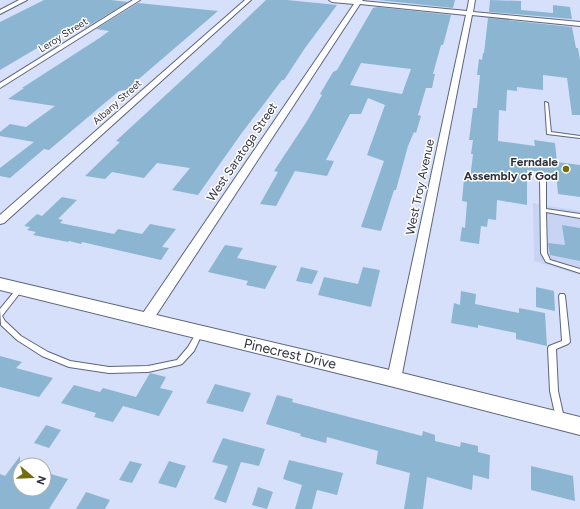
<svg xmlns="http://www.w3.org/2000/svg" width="580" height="509" font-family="Figtree,sans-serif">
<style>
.built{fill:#c9d4f5}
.building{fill:#8bb5d1;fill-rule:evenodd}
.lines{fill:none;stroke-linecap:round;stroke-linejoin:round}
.service-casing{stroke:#5d657c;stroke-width:2}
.minor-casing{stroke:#5d657c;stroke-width:2}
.tertiary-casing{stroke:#5d657c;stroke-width:2}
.service{fill:#fff;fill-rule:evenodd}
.minor{fill:#fff;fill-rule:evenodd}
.tertiary{fill:#fff;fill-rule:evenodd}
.poi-dot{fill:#736c09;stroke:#fff;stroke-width:1.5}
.labels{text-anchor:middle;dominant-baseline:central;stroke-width:3;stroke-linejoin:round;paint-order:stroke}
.far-street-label{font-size:10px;fill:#2e313c;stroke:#fff}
.street-label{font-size:12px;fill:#2e313c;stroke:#fff}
.poi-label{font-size:12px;font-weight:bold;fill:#2e313c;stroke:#fff;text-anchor:end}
.near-street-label{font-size:14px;fill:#2e313c;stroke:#fff}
</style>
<rect width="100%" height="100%" fill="#d7e0fb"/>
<path class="built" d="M533,203L580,211V275L534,261Z"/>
<path class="building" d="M44,0H111L128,2L85,28L73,27L0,70V22Z
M266,0H287L337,5L305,48L284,80H282L241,134L198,195L172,190L190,168L157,163L144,178L112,172L105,179L85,176L120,142L116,141L222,43H221Z
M378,0H455L453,8Z
M490,0L521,1V10L553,13V5L570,7L572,19L489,12Z
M138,3L218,11L126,90L119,91L49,150L44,149L10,178L0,176V168L34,142L0,136V132L10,124L26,127L55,106L8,99L24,88H22L101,37L109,31L96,29Z
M378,7L451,15L445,38L443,45H441L433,74H435L432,88H426L418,115L421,116L416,133L414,132L408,146L396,190H394L381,231L361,227L384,161L367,155L385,105L368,98L361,114H350L326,160L334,161L327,176L295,171L276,206L260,204L278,172L274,171L307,121L322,95L320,94L333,72L337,70L373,8ZM361,63L411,69L402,94L350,85Z
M488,18L572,27L576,48H578L580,60V115H572L567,78L543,75V90L517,87V91L507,90L506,111L499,110L498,141L535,146L534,140L555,143L557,162L580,165V197L558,194L556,174L527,170V205L497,200L496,220L488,219L487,227L481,226L479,244L460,241L462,227L465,228L467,202L462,201L464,178L470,179L473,154H471L473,140H469L473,108H477L480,75H477L479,59L482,60L483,53H484Z
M62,197L77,200L58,219L63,220L60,223L114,234L118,229L142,234L150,224L176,229L162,247L169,248L161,260L82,242L81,244L69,241L68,242L33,235L36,232L27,230L30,227L24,226L37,214L42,216Z
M562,225L580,228V261L550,255L548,243L565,245Z
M225,245L243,248L237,258L277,266L265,289L246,285L248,281L208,272Z
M301,267L318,271L312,284L296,281Z
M363,267L380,270L371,307L318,295L324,277L358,284Z
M536,287L554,291L555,311L536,307Z
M461,291L476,294L475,304L519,313V308L545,313L547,346L516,339V333L478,325V328L451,323L454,303L460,305Z
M0,356L22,362L16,368L53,378L39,397L0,387Z
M150,373L166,377L160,388L173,391L159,416L123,406L113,422L94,417L96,413L61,403L74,385L100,392L103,388L136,397Z
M215,384L251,393L243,412L206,403Z
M277,395L293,399L292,402L422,436L423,431L435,435V441L460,447L461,442L478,446V452L490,455L489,479L473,475L472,490L427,477L423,509H404L410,473L376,464L378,451L327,437L326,443L300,436L301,434L266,424Z
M46,425L61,430L49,448L34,443Z
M223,438L265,449L259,466L241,462L226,503L214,499L228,466L212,462Z
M20,456V489H44V472L68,479L49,509H0V474L5,476Z
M289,460L343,473L337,495L317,490L312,509H295L302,485L283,479Z
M130,461L142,464L132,483L119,480Z
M169,461L186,466L176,488L158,483Z
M531,466L573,476L575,501L531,490Z
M258,487L273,492L267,509L252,505Z
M86,492L110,500L105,509H76Z"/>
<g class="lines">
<defs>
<path id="service" d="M545,102L548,103L551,132L580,136V138L547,134Z
M543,175L546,177V209L580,214V218L546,212L547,253L550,260L580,269V273L546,262L541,253L540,177Z
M18,287H22L23,289L2,316L5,321L21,336L48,352L70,361L109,367L148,366L177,360L188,347L198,330L200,329L202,330L203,332L194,351L182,364L179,365L148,372L109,373L69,367L42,356L17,340L1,325L0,309Z
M560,294H564L565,296L570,342L568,344L556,349L558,391L564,418L563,420L560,421L557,420L556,418L550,391L548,348L549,346L562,341L559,296Z"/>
<path id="minor" d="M19,0H27L0,14V10Z
M133,0H140L0,88V83Z
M245,0H251L4,223L0,224V215Z
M329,0H363L362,1L467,11L469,0H475L473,12L580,22V26L472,15L401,379L399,383L394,385L389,383L387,379L466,15L360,4L151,323L146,324L141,323L139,319L354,4L332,2Z"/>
<path id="tertiary" d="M0,278L394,371L580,417V435L394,387L0,290Z"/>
</defs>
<use href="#service" class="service-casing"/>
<use href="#minor" class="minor-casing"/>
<use href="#tertiary" class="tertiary-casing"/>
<use href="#service" class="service"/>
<use href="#minor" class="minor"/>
<use href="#tertiary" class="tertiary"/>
</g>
<circle class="poi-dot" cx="566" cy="169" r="4"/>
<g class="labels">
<g class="far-street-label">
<text transform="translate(63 35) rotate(-32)">Leroy Street</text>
<text transform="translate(117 102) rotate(-42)">Albany Street</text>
</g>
<g class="street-label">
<text transform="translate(242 152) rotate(-56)">West Saratoga Street</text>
<text transform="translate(420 187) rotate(-78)">West Troy Avenue</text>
</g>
<g class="poi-label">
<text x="558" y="162">Ferndale<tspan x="558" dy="14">Assembly of God</tspan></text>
</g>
<g class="near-street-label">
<text transform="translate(290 354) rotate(13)">Pinecrest Drive</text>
</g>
</g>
<g transform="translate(32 477) rotate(109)"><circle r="19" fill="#ffffff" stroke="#abadb1"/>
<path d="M0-3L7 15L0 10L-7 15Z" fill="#736c09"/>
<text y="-6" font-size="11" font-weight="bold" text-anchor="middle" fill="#2e313c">N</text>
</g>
</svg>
